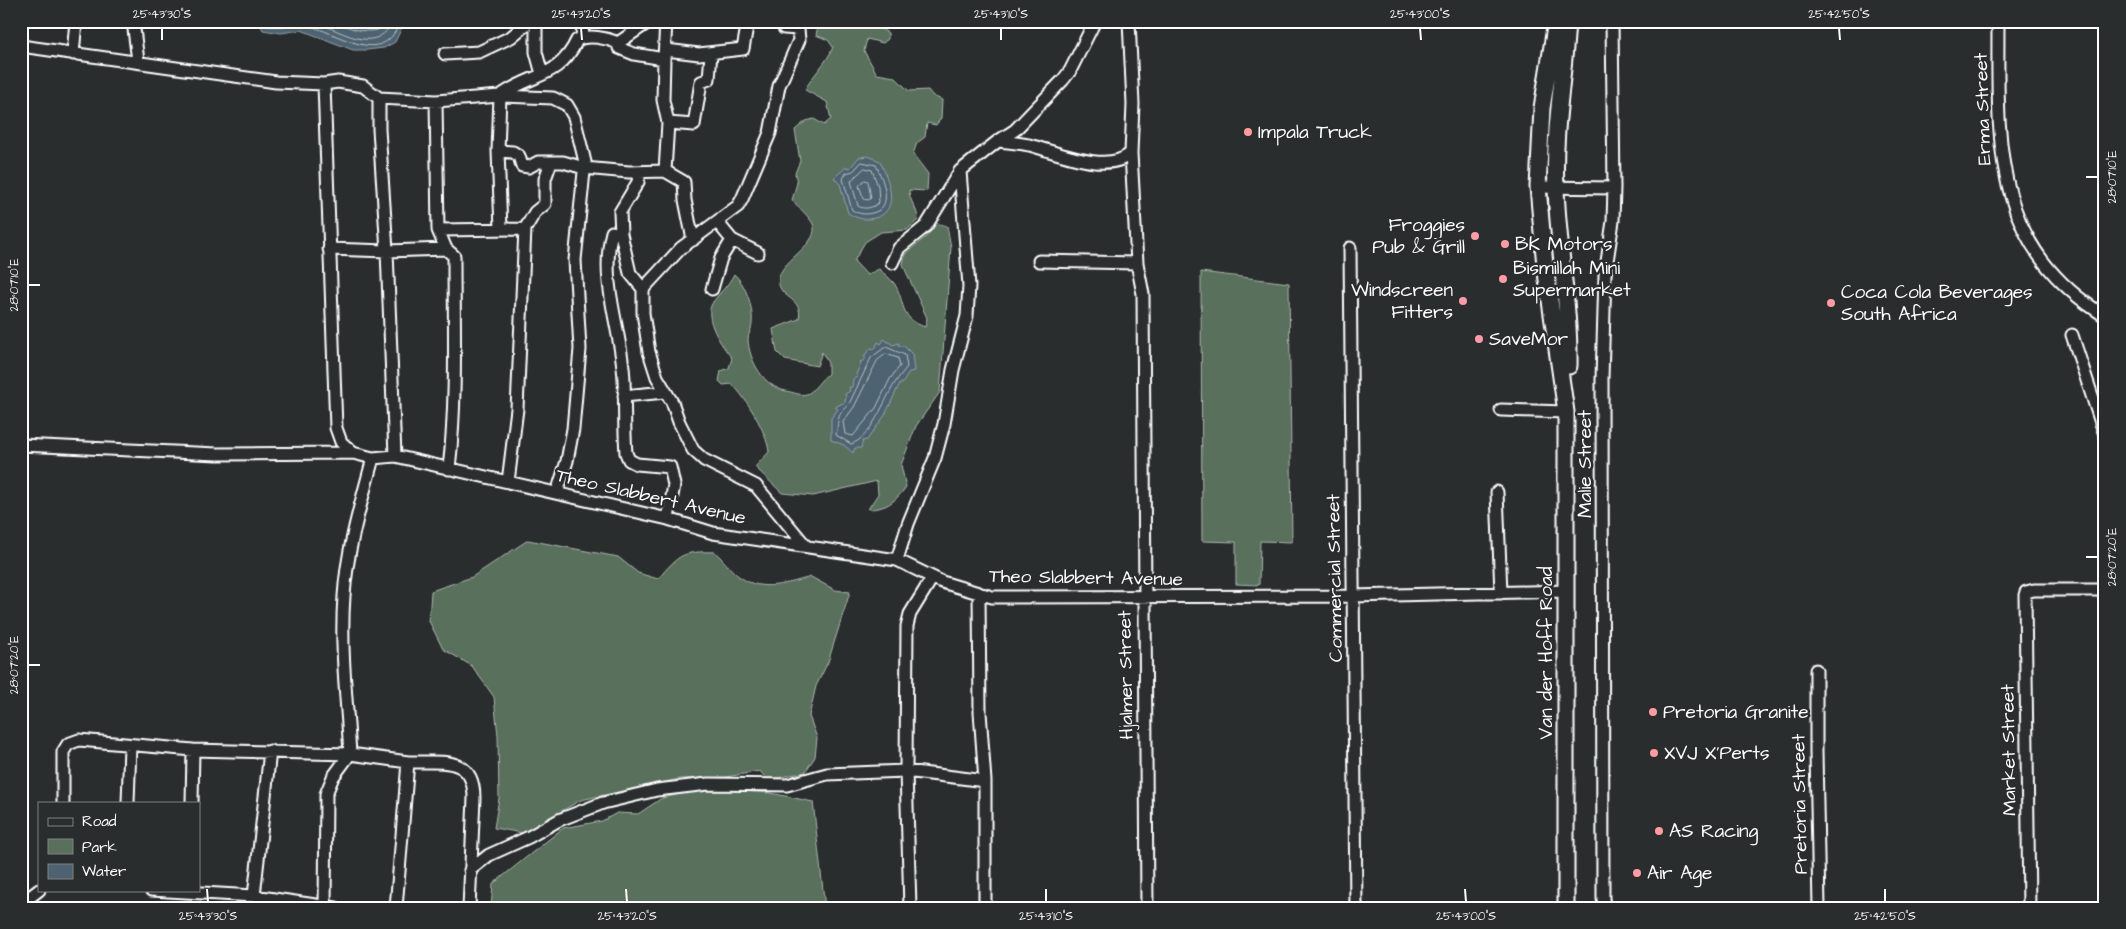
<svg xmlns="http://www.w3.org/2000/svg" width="2126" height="929" font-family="'Architects Daughter',sans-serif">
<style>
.green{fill:#59705c;stroke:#acb8ae}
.water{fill:#4d6371;stroke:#94a1aa}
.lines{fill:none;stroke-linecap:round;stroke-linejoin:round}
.shore{stroke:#b8c1c6;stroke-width:1}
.minor-casing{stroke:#fff;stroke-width:15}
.secondary-casing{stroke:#fff;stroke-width:19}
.minor{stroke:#2a2d2e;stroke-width:11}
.secondary{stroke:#2a2d2e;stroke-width:15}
.ticks{fill:none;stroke:#fff;stroke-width:2}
.poi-dot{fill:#ff9aa2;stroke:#2a2d2e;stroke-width:2}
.labels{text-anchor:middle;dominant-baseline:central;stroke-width:5;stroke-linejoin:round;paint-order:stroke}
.street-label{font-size:19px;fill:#fff;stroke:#2a2d2e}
.poi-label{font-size:19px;fill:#fff;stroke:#2a2d2e;text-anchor:start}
.neatline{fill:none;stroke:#fff;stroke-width:2}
.ticks-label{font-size:12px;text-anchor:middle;fill:#fff}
</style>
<rect width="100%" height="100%" fill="#2a2d2e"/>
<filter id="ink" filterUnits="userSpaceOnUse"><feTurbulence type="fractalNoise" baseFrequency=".02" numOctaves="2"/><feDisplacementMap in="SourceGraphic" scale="10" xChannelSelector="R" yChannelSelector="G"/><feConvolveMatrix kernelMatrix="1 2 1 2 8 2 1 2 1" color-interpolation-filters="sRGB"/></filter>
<g filter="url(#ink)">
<path class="green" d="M819,21H868L888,33V39L883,43L867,39L864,51L877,74L895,77L909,91L928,90L933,96L942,100L941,118L936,125L927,123L925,137L917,143L913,154L928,174L927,191L909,190C909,202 918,208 918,220L907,230L881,232L865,242L854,261L867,275L879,269C883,273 890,278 894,283C906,301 898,318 925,327L927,318L903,265L905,254L927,236L936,223L947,226L951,247L940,392L916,426L901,465L906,487C895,502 886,509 868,509L878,494L877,481L813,496L782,493L755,467L769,452C767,432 746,398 732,384L723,385L719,381L721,371L729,368L732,358C722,346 702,318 713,302C720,292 728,286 734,274C746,284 754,309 752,324C752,329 748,334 748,339C749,361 764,387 786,391C793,392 802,397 809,393C815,389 820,380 828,374V363L822,352L817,366L785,360L777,352L773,329L799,319C804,296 775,299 779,277C783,259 821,243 813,224C809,216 798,207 792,200L797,183L795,173L800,161L795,130L806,121L814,119L824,125L831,119L827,102L805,90C813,74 827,63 833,47L828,40L816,35Z
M1201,272L1289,283L1292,542L1260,541L1259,585L1236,584V542L1202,541Z
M528,540L618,557L638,573L658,579C679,554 683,551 715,552C723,559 731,571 740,577C762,593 788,583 811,577L835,590L850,592L828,662L816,686L809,716L817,738L815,757L805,772L767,780L760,771L726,777L679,779L581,800L523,833L494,828L499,798L498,736L494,697L472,666L443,649L429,621L431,591L472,577Z
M705,789L771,793L813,802L825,908H491L493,884L563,828L602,821L617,813L638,814L662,798Z"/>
<path class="water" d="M258,21H405L395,42L384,48L367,50H353L301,30L281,33L263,30Z
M868,156L880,161C887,178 901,207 878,217C866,221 858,219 848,213L840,184L834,178L846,167L850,168L859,157Z
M884,339L893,345L899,343V346H904L912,354L914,371L909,372L902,384L900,383L885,415L867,440L863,441L861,448H855L853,453L844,445L831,440V418L838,409L835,407L845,402L846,397L845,394L850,391L849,387H852L853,379L858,377L856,374L861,364L860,362L865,360V355L871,348L875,349L878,342L881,344Z"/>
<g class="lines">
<path class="shore" d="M264,21L267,26C280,28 290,24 302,25C333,27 383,73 400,21
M312,21C340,29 375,58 393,21
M334,21C350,28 361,33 378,30L385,21
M862,162L876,165C883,180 895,208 872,213C865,215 859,214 852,210L843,179L846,173L853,171Z
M865,168L872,170L878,186L879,202C874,208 864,210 858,206L851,181Z
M865,180L868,181L871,198L868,200L864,199L859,186Z
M886,347L905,355L907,367C903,372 898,378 895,383C885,398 871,439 851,444L836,435C839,420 836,415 849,404L871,358Z
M886,354L898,358L900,366L890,379L876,408L853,436L845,434L843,422L854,407L877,361Z"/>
<defs>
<path id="minor" d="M133,21L138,61
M536,21V52L542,74
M781,21L784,28L798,29L799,40L779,86L770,133L742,199L738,206L681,248L643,289V313L649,352L657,377L672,402L679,422L693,450L704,460L756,486L805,545
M1998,21C1998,141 1990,245 2105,316
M582,38L583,21
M618,43L650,21
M21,46L276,82L324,84L338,82L363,86L379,98L436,101L500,96L553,98L567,105L574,117L585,162L575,260L580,349L573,429L567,461L557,493
M666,50L699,54L743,49L748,21
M73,54L76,21
M445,54L479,52L511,37L530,21
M664,59L663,100L668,123L665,171
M324,84L336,428L341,442L353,453
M500,96C531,73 559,79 577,40C588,34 607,38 618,43L619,48L634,54L664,59L666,21
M500,96L498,151L501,229
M379,98V129L387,251L446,249
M436,101L438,230L446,249L454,256C454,327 457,398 449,469
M668,123L694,125L701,82L709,79L711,53
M998,141L1015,130L1063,80L1070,71L1095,21
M498,151L513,152L519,156L522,166L529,167L538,162H563L584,168L629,172L665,171L684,182L685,200L693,240
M1131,153L1137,263L1143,294L1147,908
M640,172L638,182L620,212L621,234L630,273L643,289
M1538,187L1614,188
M718,223L732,240L758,253
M438,230L525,229
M621,234L612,232C599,282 622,330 624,380C625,405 624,429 626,453L629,460L637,464L670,467L674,485L668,519
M1350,248L1356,908
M329,249L387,251L395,456
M1039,261L1137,263
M892,263L899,248L926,226L960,171L998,141C1008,142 1019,143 1029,145C1057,152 1108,175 1131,153L1133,104L1129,21
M712,289L721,258L732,240
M2072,335L2105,435
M624,396L665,392
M1501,410L1566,412
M21,445L217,454L353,453L373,458L395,456L668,519L713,533L897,560L942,582L992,597L1352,596L1567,591
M373,458C361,503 347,549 344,596C340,649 347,701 350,754L408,762L396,908
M508,482L517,409L525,229L535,212L545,204V179L551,162
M1497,492L1501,593
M897,560L908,524L935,458L944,424L953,370L967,316L969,286L960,171
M979,593L980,712L985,781V908
M1816,670V752L1819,908
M408,762C440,763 474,754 474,798L469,908
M63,803V752L68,744L79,740L193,750L350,754
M128,803L130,746
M192,803L193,750
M470,870L489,855L529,837L559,820L603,803L657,790L708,784L787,785L827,774L906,771L985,781
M151,890L254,896L336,908
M254,896L270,751
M21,904L39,890
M325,908L326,794L333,777L350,754
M910,908L906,771L907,626L910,614L932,578
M1605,908L1603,899L1602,379L1605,275L1613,221L1614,188L1612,21
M2029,908L2025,595L2026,592L2034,590H2105"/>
<path id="secondary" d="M1556,21L1542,108L1538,187L1545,266L1566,412V908
M1567,21C1564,77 1553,132 1556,188C1558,247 1570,307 1569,366"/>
</defs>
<use href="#minor" class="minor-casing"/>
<use href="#secondary" class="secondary-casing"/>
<use href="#minor" class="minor"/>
<use href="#secondary" class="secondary"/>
</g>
</g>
<path class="ticks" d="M162,28V40M581,28L582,40M1001,28V40M1420,28L1421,40M1839,28L1840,40M2086,177H2098M28,285H40M2086,557H2098M28,665H40M207,889L208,902M626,889L627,902M1046,889V902M1465,889L1466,902M1885,889V902"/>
<g class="poi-dot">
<circle cx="1248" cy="132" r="5"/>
<circle cx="1475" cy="236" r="5"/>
<circle cx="1505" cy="244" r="5"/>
<circle cx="1503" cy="279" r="5"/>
<circle cx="1463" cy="301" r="5"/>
<circle cx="1831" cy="303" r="5"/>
<circle cx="1479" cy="339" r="5"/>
<circle cx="1653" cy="712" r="5"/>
<circle cx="1654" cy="753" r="5"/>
<circle cx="1659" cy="831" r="5"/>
<circle cx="1637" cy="873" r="5"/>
</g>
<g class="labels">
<g class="street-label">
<text transform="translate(1983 109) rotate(-92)">Erma Street</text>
<text transform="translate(1585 464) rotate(-90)">Malie Street</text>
<text transform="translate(651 497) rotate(13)">Theo Slabbert Avenue</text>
<text transform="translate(1086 578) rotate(1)">Theo Slabbert Avenue</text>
<text transform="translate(1335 578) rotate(-91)">Commercial Street</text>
<text transform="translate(1546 653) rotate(-90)">Van der Hoff Road</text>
<text transform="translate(1126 675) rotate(-91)">Hjalmer Street</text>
<text transform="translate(2009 750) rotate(-91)">Market Street</text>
<text transform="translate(1800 804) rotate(-91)">Pretoria Street</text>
</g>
<g class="poi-label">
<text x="1258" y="132">Impala Truck</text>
<text x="1465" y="225" text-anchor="end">Froggies<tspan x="1465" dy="22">Pub &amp; Grill</tspan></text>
<text x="1515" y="244">BK Motors</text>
<text x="1513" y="268">Bismillah Mini<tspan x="1513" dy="22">Supermarket</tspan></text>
<text x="1453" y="290" text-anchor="end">Windscreen<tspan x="1453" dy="22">Fitters</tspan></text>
<text x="1841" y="292">Coca Cola Beverages<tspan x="1841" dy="22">South Africa</tspan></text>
<text x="1489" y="339">SaveMor</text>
<text x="1663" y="712">Pretoria Granite</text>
<text x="1664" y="753">XVJ X'Perts</text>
<text x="1669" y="831">AS Racing</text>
<text x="1647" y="873">Air Age</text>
</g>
</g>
<rect width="2126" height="929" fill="none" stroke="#2a2d2e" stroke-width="55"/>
<rect x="38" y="802" width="162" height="90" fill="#2a2d2e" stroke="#7f8182"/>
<rect x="48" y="818" width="25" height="8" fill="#2a2d2e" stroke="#7f8182"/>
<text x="82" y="826" font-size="15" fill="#ffffff">Road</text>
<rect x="48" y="839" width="25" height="15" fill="#59705c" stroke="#7f8182"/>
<text x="82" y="852" font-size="15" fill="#ffffff">Park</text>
<rect x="48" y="864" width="25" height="15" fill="#4d6371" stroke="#7f8182"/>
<text x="82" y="876" font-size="15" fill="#ffffff">Water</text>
<rect x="28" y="28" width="2070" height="874" class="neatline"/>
<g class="ticks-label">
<text x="162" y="18">25°43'30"S</text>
<text x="581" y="18">25°43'20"S</text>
<text x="1001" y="18">25°43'10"S</text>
<text x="1420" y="18">25°43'00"S</text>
<text x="1839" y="18">25°42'50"S</text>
<text transform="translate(2112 177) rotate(-90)" y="4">28°07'10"E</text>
<text transform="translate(14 285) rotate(-90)" y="4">28°07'10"E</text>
<text transform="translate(2112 557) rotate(-90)" y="4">28°07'20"E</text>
<text transform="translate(14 665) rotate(-90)" y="4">28°07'20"E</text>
<text x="208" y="920">25°43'30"S</text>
<text x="627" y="920">25°43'20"S</text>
<text x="1046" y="920">25°43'10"S</text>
<text x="1466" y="920">25°43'00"S</text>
<text x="1885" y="920">25°42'50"S</text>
</g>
</svg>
